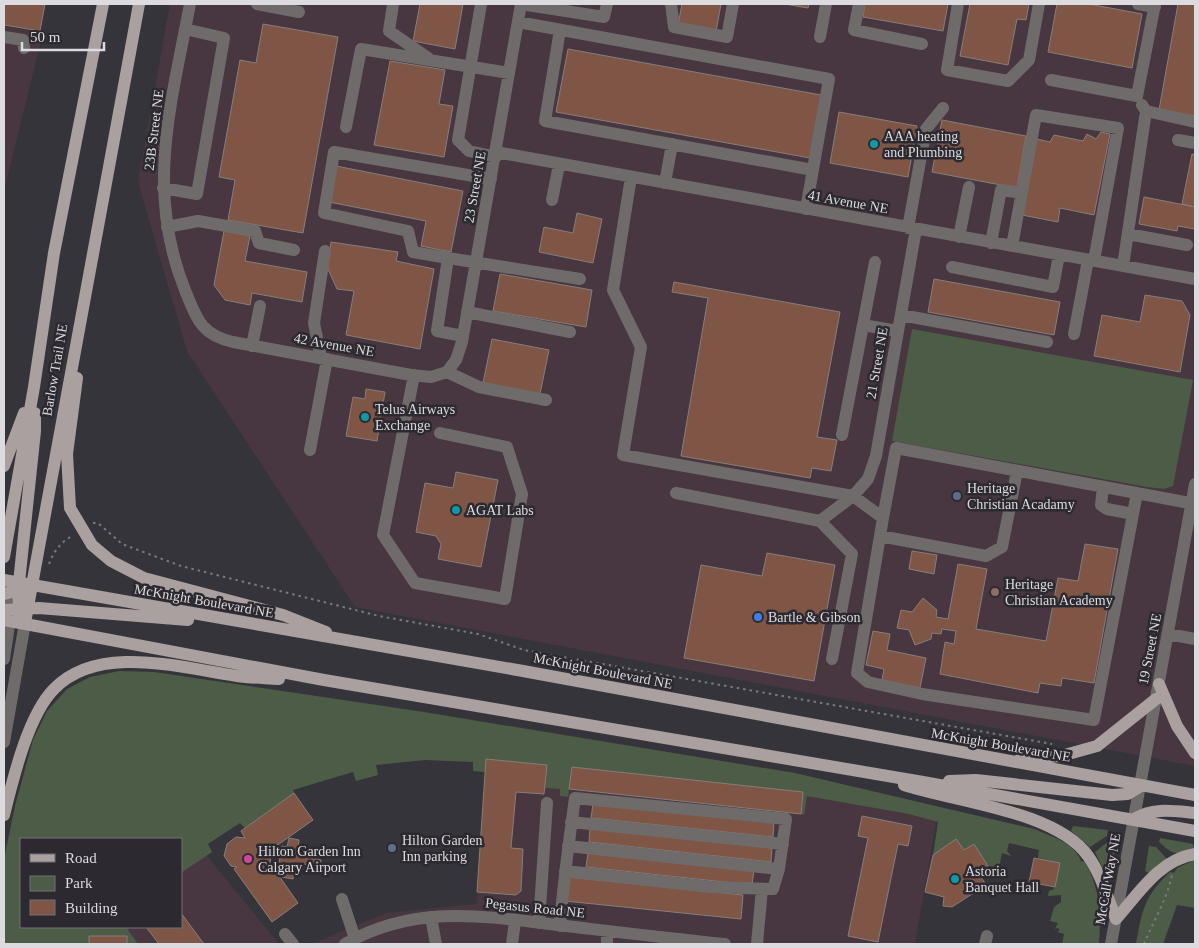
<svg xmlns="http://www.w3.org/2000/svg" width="1199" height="948" font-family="'Times New Roman',serif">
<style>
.industrial{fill:#483741}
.green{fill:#4c5c46}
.building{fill:#7f5545;stroke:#877e7b}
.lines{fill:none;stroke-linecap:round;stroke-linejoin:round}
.path{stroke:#7b797f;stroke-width:2;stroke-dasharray:2.5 4;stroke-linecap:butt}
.minor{stroke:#6f6b6b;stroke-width:12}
.major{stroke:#a9a09f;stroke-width:12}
.culture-dot{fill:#0f9aa8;stroke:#2c2a30;stroke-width:2}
.service-dot{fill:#5c6f8a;stroke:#2c2a30;stroke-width:2}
.education-dot{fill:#8d6e63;stroke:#2c2a30;stroke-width:2}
.shop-dot{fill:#3f7fe0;stroke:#2c2a30;stroke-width:2}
.hotel-dot{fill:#d1479c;stroke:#2c2a30;stroke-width:2}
.labels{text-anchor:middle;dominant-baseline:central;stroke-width:5;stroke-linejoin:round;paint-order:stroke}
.street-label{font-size:14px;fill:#dcdbdf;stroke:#2c2a30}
.poi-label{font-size:14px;fill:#dcdbdf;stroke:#2c2a30;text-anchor:start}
</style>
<rect width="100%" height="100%" fill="#36343b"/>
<path class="industrial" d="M170,4H1195V766L355,607L187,351L138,182Z
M4,26L43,33L4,191Z
M485,753L757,781L937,817L915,944H312L386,913L477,904Z
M199,846L279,944H75L89,927H181V859Z"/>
<path class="green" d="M912,329L1193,380L1173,486L1164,489L1147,487L892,441Z
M119,671L154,672L424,712L795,773L1034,829C1051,836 1075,843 1081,861L1085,862C1100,889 1101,914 1099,944H1062L1064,934L1057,932L1060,930L1058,928L1055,929L1058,923L1050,921L1054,907L1061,902V895L1048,896L1049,891L1054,889L1060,863L1038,858L1039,850L1009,843L1007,851L1011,856L1002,853L999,868L988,866L974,844L964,850L956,840L933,855L938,822L909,814L807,796L804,815L801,814L803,792L572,767L568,797L560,796V789L545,788L547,765L486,759L485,772L473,771V762L425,760L376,765L378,775L356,781L353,772L293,790L294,793L245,828L240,823L208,844L212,852L181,873V839H21V927H129L128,930L138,944H127V936H90L89,944H4V859L15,806L33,740L47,711L67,689L90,677Z
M1073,826L1108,830L1107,836L1090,847L1071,831Z
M1160,838L1193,844L1194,848C1174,855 1175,856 1159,842Z
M1110,840L1117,841L1111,874L1106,875L1095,852Z
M1149,846L1156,847L1167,859L1149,873L1145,871Z
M1195,860V908L1177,905L1163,944H1136C1142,911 1144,896 1170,872L1174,873L1177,868Z"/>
<path class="building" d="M4,4H45L40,31L4,25Z
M420,4H463L455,49L413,41Z
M682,4H721L716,32L678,25Z
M785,4H809L808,8Z
M865,4H948L943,31L863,17Z
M970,4H1029L1026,20L1017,19L1008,65L960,56Z
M1057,4H1089L1142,14L1132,68L1048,52Z
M1178,4H1195V116L1159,110Z
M263,24L338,37L303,233L228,220L235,180L219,177L240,60L256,63Z
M568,49L821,95L810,158L556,112Z
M390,61L445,70L439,104L453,106L444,157L374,145Z
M839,112L917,126L908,177L830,163Z
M942,120L1026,136L1017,188L932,172Z
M1101,132L1110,134L1094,215L1060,208L1058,222L1022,215L1037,139L1050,142L1054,135L1083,141L1087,134L1096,139Z
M1192,154L1195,155V207L1182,204Z
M336,166L463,191L451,252L421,246L426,221L329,202Z
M1144,197L1195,207V229L1178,226L1177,231L1139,224Z
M577,213L602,219L593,263L539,252L544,227L573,233Z
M224,231L250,236L245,261L307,272L302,302L252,293L250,305L225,300L214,285Z
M331,242L398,252L396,261L434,269L420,349L346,335L354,291L337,289L327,267Z
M500,274L592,290L586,327L493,311Z
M934,279L1060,302L1054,335L928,312Z
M674,282L840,312L817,437L837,440L831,471L812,468L810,478L681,456L708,298L672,292Z
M1145,295L1182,301L1190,315L1180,372L1094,356L1102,315L1140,322Z
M492,339L549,350L540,394L483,383Z
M366,389L385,392L377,441L346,436L353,397L365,399Z
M456,472L498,480L481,567L438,559L441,544L436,536L416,532L425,483L453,488Z
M1085,544L1118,549L1094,683L1062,678L1061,686L1040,683L1038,693L940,674L945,642L954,644L956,631L942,629L941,634L932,633L931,639L915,645L909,630L897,628L901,610L912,612L923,598L937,610L936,617L948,619L958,564L987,569L976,629L1046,641L1058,578L1078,581Z
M912,551L937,555L934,574L909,569Z
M767,553L835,565L814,681L684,658L701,565L762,576Z
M873,631L890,634L887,650L926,658L920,688L882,680L884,669L866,665Z
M486,759L547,765L544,794L516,792L511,848L523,849L521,891L516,895L477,892Z
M572,767L803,792L801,814L569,789Z
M294,793L313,820L272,849L270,863L298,903L272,922L234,869L237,867L231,866L224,856L227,844L236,837L245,838L241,831Z
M593,804L774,822L773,837L591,818Z
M862,816L912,826L908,846L898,844L878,942L848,936L868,838L858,836Z
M590,828L772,848L771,862L589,842Z
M289,838L299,840L298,848L304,849L303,856L321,860L320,867L302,864L301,871L294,870L293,879L282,877L284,869L278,868L282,846L287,847Z
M956,839L964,850L974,844L988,866L978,872L986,885L952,907L943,906L944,897L925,892L933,855Z
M588,853L754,871L752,885L586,867Z
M1034,858L1060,863L1055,887L1029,882Z
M568,877L743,895L741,919L565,901Z
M181,913L204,944H159L146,927H181Z
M89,936H127V944H89Z"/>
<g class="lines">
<path class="path" d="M93,523H98L122,544L181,566L379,616L478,634L524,650L1052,744
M49,564C54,551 60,543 72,536
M1144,944C1153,922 1167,899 1172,875"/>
<path class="minor" d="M190,4C171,105 145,191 185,290C197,319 201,335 233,342L411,375L431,377L447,372
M257,4L299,12
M393,4L389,31L428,58
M481,4L458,140L469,151L496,157
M521,4L604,17L607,4
M671,4L674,27L727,37L733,4
M859,4L854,30L922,44
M958,4L947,70L1008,81L1029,60L1039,4
M1138,4L1155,7
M518,22L829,79L806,209
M560,30L545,121L813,170
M4,37L23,40L24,48
M820,37L826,4
M1051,80L1137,96L1155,4
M1142,105L1146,111L1195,122
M346,127L361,49L509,73
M1178,140L1195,143
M496,152L1195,279
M631,177L613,290L641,347L623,455L853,496L883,518L857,673L868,682L922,694L1094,720L1137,493
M665,183L672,144
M163,188L197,194L224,38L185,29
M552,200L559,165
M167,227L198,221L255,231L259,243L294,250
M908,228L926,129L943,108
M1128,234L1187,245
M959,237L969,187
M991,243L1001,190L1022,193
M1012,246L1036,115L1118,128L1094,261
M448,258L413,252L408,231L324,213L334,152L491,179
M875,262L863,325L898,331
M1123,266L1146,111
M952,267L1053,287L1059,255
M467,312L570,332
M901,315L1047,342
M1074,334L1088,260
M463,336L437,331L448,258L580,279
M252,346L260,306
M321,358L314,323L325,251
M447,372L456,360L462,342L521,4
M447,372L479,387L546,400
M414,375L383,535L415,583L505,599L522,494L507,447L440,433
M842,435L863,325
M310,450L327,359
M1103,487L1101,505L1107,509L1133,514
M676,493L820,521
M883,518L896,448L1195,504
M880,536L986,556L1002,547L1017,471
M4,586C15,607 7,636 4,659
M1168,634L1195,639
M832,659L852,554L820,521L853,496L868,479L876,456L916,229
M4,742L25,623
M571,822L783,844
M568,846L779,869
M342,899L355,939
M431,917L436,944
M539,923L547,803
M560,926C563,883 569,841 575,798L786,819L779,869L773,889L711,887L565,871
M285,934L293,944
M345,944C420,901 494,918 574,927C625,933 675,939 725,944
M512,944L515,921
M607,944V931
M757,944L762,889
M985,944L987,936
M1111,944L1195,484"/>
<path class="major" d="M77,378L67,454L70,508L92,545L111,561L144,578L283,615L326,632
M4,466L24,413
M4,557L34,387L54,253L103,4
M4,580L523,671L1195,795
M4,594L26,588
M4,610L39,608L188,620
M20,615L18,592L35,431V413
M4,620L324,680L923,782L1195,831
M25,623L139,4
M1159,684L1177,726L1195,753
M1020,759L1061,756L1097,746L1156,699
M949,781L976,780L1112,795L1128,794L1141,786
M904,785C956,802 1056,811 1088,856C1101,874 1108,899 1116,919C1139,893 1159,860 1195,854
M4,815C13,779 28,715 54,689C99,643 181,668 237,676C251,678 265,678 279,679
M1134,819C1153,807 1174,811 1195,813"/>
</g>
<g class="culture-dot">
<circle cx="874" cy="144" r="5"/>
<circle cx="365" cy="417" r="5"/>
<circle cx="456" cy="510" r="5"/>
<circle cx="955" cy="879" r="5"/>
</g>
<g class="service-dot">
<circle cx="957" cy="496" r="5"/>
<circle cx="392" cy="848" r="5"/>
</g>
<circle class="education-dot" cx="995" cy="592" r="5"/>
<circle class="shop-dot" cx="758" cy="617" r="5"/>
<circle class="hotel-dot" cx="248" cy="859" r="5"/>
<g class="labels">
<g class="street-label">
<text transform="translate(154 130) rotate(-83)">23B Street NE</text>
<text transform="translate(475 187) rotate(-80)">23 Street NE</text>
<text transform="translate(848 202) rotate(10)">41 Avenue NE</text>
<text transform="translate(334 345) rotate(10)">42 Avenue NE</text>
<text transform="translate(877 363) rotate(-80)">21 Street NE</text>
<text transform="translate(55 370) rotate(-80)">Barlow Trail NE</text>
<text transform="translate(204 601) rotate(10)">McKnight Boulevard NE</text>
<text transform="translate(1150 649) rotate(-79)">19 Street NE</text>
<text transform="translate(603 671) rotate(11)">McKnight Boulevard NE</text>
<text transform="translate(1001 745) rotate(10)">McKnight Boulevard NE</text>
<text transform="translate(1108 879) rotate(-80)">McCall Way NE</text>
<text transform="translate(535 908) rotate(6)">Pegasus Road NE</text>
</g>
<g class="poi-label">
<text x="884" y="136">AAA heating<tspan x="884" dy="16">and Plumbing</tspan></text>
<text x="375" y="409">Telus Airways<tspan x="375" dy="16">Exchange</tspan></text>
<text x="967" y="488">Heritage<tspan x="967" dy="16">Christian Acadamy</tspan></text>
<text x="466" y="510">AGAT Labs</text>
<text x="1005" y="584">Heritage<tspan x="1005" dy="16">Christian Academy</tspan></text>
<text x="768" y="617">Bartle &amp; Gibson</text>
<text x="402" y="840">Hilton Garden<tspan x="402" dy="16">Inn parking</tspan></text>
<text x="258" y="851">Hilton Garden Inn<tspan x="258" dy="16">Calgary Airport</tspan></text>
<text x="965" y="871">Astoria<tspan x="965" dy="16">Banquet Hall</tspan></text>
</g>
</g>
<rect width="1199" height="948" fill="none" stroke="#dcdbdf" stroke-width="10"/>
<rect x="20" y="838" width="162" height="90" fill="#2c2a30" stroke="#727176"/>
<rect x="30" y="854" width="25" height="8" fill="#a9a09f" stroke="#727176"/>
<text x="65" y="863" font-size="15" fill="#dcdbdf">Road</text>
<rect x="30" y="876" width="25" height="15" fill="#4c5c46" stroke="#727176"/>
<text x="65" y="888" font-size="15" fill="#dcdbdf">Park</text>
<rect x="30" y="900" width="25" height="15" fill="#7f5545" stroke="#727176"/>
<text x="65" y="913" font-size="15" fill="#dcdbdf">Building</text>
<path d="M22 42v8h82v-8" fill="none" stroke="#dcdbdf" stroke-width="2.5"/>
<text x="30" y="42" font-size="15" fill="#dcdbdf" stroke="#2c2a30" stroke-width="4" paint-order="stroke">50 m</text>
</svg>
